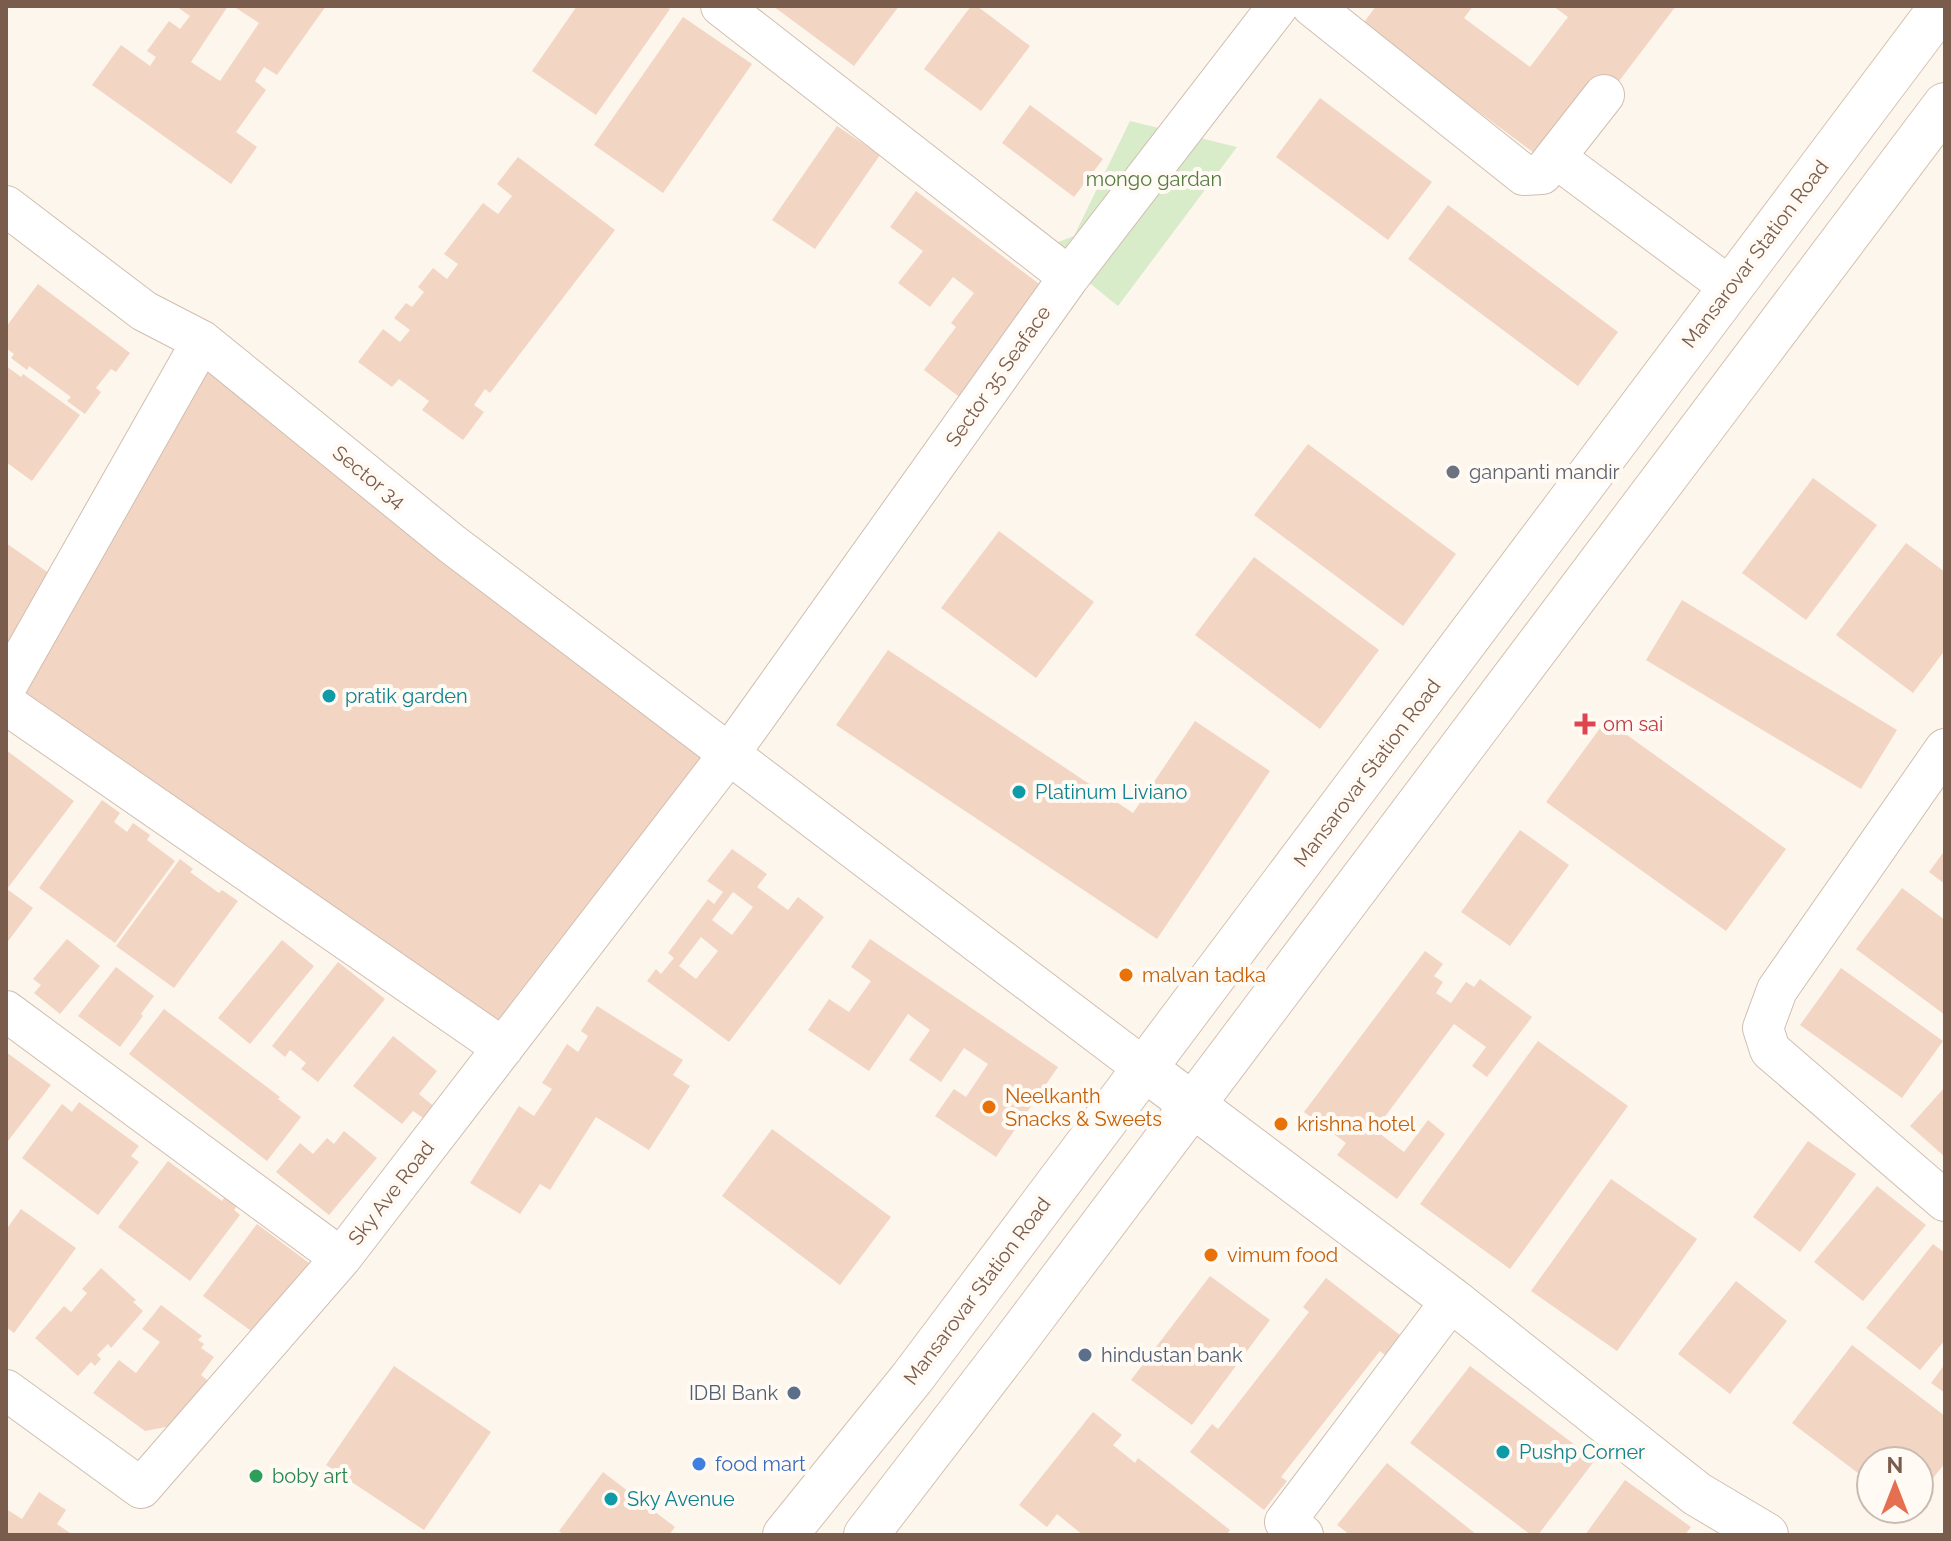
<svg xmlns="http://www.w3.org/2000/svg" width="1951" height="1541" font-family="Raleway,sans-serif">
<style>
.green{fill:#d8ecc9}
.building{fill:#f3d5c3;fill-rule:evenodd}
.lines{fill:none;stroke-linecap:round;stroke-linejoin:round}
.minor-casing{stroke:#d1beb0;stroke-width:42}
.tertiary-casing{stroke:#d1beb0;stroke-width:46}
.secondary-casing{stroke:#d6c0b0;stroke-width:46}
.minor{stroke:#fff;stroke-width:40}
.tertiary{stroke:#fff;stroke-width:44}
.secondary{stroke:#fff;stroke-width:44}
.worship-dot{fill:#6b7280;stroke:#fffaf3;stroke-width:3}
.culture-dot{fill:#0f9aa8;stroke:#fffaf3;stroke-width:3}
.health-dot{fill:#e0444e;stroke:#fffaf3;stroke-width:3}
.food-dot{fill:#e8710a;stroke:#fffaf3;stroke-width:3}
.service-dot{fill:#5c6f8a;stroke:#fffaf3;stroke-width:3}
.shop-dot{fill:#3f7fe0;stroke:#fffaf3;stroke-width:3}
.leisure-dot{fill:#2e9e5b;stroke:#fffaf3;stroke-width:3}
.labels{text-anchor:middle;dominant-baseline:central;stroke-width:8;stroke-linejoin:round;paint-order:stroke}
.park-label{font-size:20px;fill:#537a41;stroke:#fffaf3}
.street-label{font-size:20px;fill:#7a5c4d;stroke:#fffaf3}
.worship-label{font-size:20px;fill:#5b616d;stroke:#fffaf3;text-anchor:start}
.culture-label{font-size:20px;fill:#0d838f;stroke:#fffaf3;text-anchor:start}
.health-label{font-size:20px;fill:#be3a42;stroke:#fffaf3;text-anchor:start}
.food-label{font-size:20px;fill:#c56008;stroke:#fffaf3;text-anchor:start}
.service-label{font-size:20px;fill:#4e5e75;stroke:#fffaf3;text-anchor:start}
.shop-label{font-size:20px;fill:#366cbe;stroke:#fffaf3;text-anchor:start}
.leisure-label{font-size:20px;fill:#27864d;stroke:#fffaf3;text-anchor:start}
</style>
<rect width="100%" height="100%" fill="#fdf6ec"/>
<path class="green" d="M1130,121L1237,147L1118,306L1045,247L1074,236Z"/>
<path class="building" d="M176,6H228L191,62L220,81L259,23L233,6H326L277,75L264,67L255,81L266,90L236,132L257,147L231,184L92,85L121,45L150,66L156,57L147,51L169,21L180,29L190,16Z
M577,6H665L670,9L596,115L532,71Z
M773,6H899L854,66Z
M971,6H977L1030,46L981,111L924,69Z
M1376,6H1473L1464,18L1530,67L1568,17L1553,6H1676L1613,89L1545,161L1362,25Z
M683,17L752,64L663,193L594,145Z
M1320,98L1432,182L1388,240L1276,157Z
M1030,105L1103,159L1074,197L1002,143Z
M837,126L880,155L815,249L772,220Z
M518,157L615,230L490,393L485,389L474,405L484,412L463,440L422,410L429,401L399,379L392,387L358,362L383,329L400,342L410,330L394,318L406,303L412,307L424,292L418,287L433,268L447,279L458,264L444,254L483,203L498,214L512,196L497,184Z
M916,191L1046,289L962,399L924,370L956,327L951,323L974,293L953,277L930,307L898,283L923,251L890,227Z
M1448,205L1618,332L1578,386L1408,259Z
M38,284L130,353L116,372L111,369L96,388L101,392L85,414L67,401L71,397L29,366L27,370L11,358L14,354L6,348V327Z
M210,348L722,748L503,1048L6,704Z
M6,366L21,377L23,374L80,415L32,481L6,462Z
M1308,444L1456,554L1403,626L1254,515Z
M1813,478L1877,525L1806,620L1742,573Z
M999,531L1094,602L1036,678L941,608Z
M6,543L63,583L6,664Z
M1906,543L1945,572V650L1913,693L1836,635Z
M1254,557L1379,650L1320,729L1195,635Z
M1682,600L1897,730L1861,789L1646,660Z
M888,650L1133,813L1195,721L1270,771L1157,939L836,725Z
M1606,720L1786,849L1726,931L1546,802Z
M6,750L74,801L7,889L33,908L6,944Z
M102,800L120,813L114,822L127,832L133,823L150,835L147,840L175,861L115,943L39,888Z
M1520,830L1569,865L1510,946L1461,912Z
M732,849L767,874L757,887L788,910L798,897L824,917L729,1042L647,981L656,969L661,974L674,958L668,953L708,899L714,904L723,892L707,881ZM733,892L753,907L732,935L712,920ZM701,937L718,951L696,979L679,966Z
M1945,850V884L1929,872Z
M180,859L193,869L190,872L219,893L222,890L238,901L174,988L116,946Z
M1902,888L1945,920V1015L1856,949Z
M67,939L100,966L60,1014L34,993L41,985L33,979Z
M870,939L1058,1067L996,1157L935,1116L954,1089L966,1097L988,1064L964,1048L941,1082L909,1060L930,1030L908,1014L869,1071L808,1030L829,999L849,1012L871,981L851,967Z
M282,940L314,966L250,1044L218,1018Z
M1425,951L1443,964L1434,976L1443,982L1436,993L1451,1003L1466,982L1474,987L1480,979L1532,1017L1487,1077L1472,1066L1486,1047L1454,1024L1375,1130L1404,1152L1428,1120L1445,1134L1397,1199L1337,1155L1346,1143L1304,1112Z
M338,962L385,999L318,1082L301,1069L306,1063L290,1050L285,1057L272,1046Z
M116,967L154,996L141,1014L143,1016L120,1047L78,1016Z
M1841,968L1943,1041L1902,1098L1800,1025Z
M597,1006L683,1060L673,1075L690,1086L649,1150L596,1117L550,1190L540,1184L520,1214L470,1183L519,1106L534,1116L552,1089L542,1083L567,1044L578,1052L588,1036L581,1031Z
M164,1009L280,1097L278,1099L301,1117L267,1161L129,1054Z
M393,1036L437,1071L419,1094L436,1108L426,1120L413,1111L402,1124L353,1086Z
M1538,1041L1628,1106L1510,1269L1420,1204Z
M6,1052L51,1085L8,1141L6,1139Z
M1945,1087V1157L1910,1126Z
M79,1102L139,1146L131,1156L139,1162L98,1215L22,1158L62,1104L72,1112Z
M772,1129L891,1217L840,1285L722,1196Z
M344,1131L377,1158L329,1215L276,1172L300,1143L313,1154L327,1138L334,1144Z
M1808,1141L1856,1174L1800,1252L1753,1217Z
M168,1161L222,1201L227,1194L239,1203L234,1210L240,1215L190,1281L118,1227Z
M1611,1179L1697,1239L1617,1351L1531,1291Z
M1877,1186L1926,1225L1863,1301L1814,1262Z
M21,1209L76,1248L14,1333L6,1327V1230Z
M257,1224L317,1269L258,1336L203,1296Z
M1933,1244L1945,1253V1340L1920,1370L1866,1328Z
M101,1268L136,1300L133,1302L143,1311L111,1348L108,1344L97,1355L101,1359L95,1366L91,1362L78,1376L35,1338L64,1306L71,1312L87,1293L82,1289Z
M1210,1276L1270,1320L1192,1425L1131,1380Z
M1326,1278L1400,1335L1385,1355L1380,1351L1281,1477L1287,1481L1264,1510L1190,1452L1212,1424L1218,1429L1309,1312L1303,1307Z
M1736,1281L1787,1321L1730,1394L1678,1354Z
M161,1305L202,1336L198,1340L204,1344L201,1348L214,1357L201,1375L212,1384L181,1424L145,1431L93,1393L119,1360L136,1373L160,1342L142,1329Z
M1852,1345L1945,1416V1463L1919,1496V1461H1871V1483L1792,1423Z
M1945,1364V1393L1931,1383Z
M394,1366L491,1432L424,1530L326,1465Z
M1470,1366L1595,1460L1538,1535H1531L1410,1443Z
M1093,1412L1122,1435L1113,1445L1135,1463L1138,1458L1230,1530L1226,1535H1083L1057,1514L1047,1527L1019,1505Z
M1387,1463L1477,1535H1350L1337,1525Z
M603,1472L675,1527L669,1535H564L559,1531Z
M1625,1480L1691,1527L1685,1535H1585Z
M39,1492L66,1510L57,1524L73,1535H6V1509L22,1519Z"/>
<g class="lines">
<defs>
<path id="minor" d="M721,6L1069,277
M1312,6L1524,175L1542,174L1604,95
M1556,158L1731,288
M6,206L144,311L202,341L452,544L1145,1069
M6,687L202,341
M6,704L503,1048
M1945,749L1777,990L1763,1028L1770,1050L1945,1201
M6,1011L341,1258
M6,1390L141,1488L341,1258L729,754L1069,277L1278,6
M1303,1535L1285,1522L1452,1300"/>
<path id="tertiary" d="M1145,1069L1452,1300L1697,1494L1766,1535"/>
<path id="secondary" d="M785,1535L912,1378L1942,6
M866,1535L1012,1345L1945,105"/>
</defs>
<use href="#minor" class="minor-casing"/>
<use href="#tertiary" class="tertiary-casing"/>
<use href="#secondary" class="secondary-casing"/>
<use href="#minor" class="minor"/>
<use href="#tertiary" class="tertiary"/>
<use href="#secondary" class="secondary"/>
</g>
<circle class="worship-dot" cx="1453" cy="472" r="8"/>
<g class="culture-dot">
<circle cx="329" cy="696" r="8"/>
<circle cx="1019" cy="792" r="8"/>
<circle cx="1503" cy="1452" r="8"/>
<circle cx="611" cy="1499" r="8"/>
</g>
<path class="health-dot" d="M1581 712h8v8h8v8h-8v8h-8v-8h-8v-8h8z"/>
<g class="food-dot">
<circle cx="1126" cy="975" r="8"/>
<circle cx="989" cy="1107" r="8"/>
<circle cx="1281" cy="1124" r="8"/>
<circle cx="1211" cy="1255" r="8"/>
</g>
<g class="service-dot">
<circle cx="1085" cy="1355" r="8"/>
<circle cx="794" cy="1393" r="8"/>
</g>
<circle class="shop-dot" cx="699" cy="1464" r="8"/>
<circle class="leisure-dot" cx="256" cy="1476" r="8"/>
<g class="labels">
<g class="park-label">
<text x="1154" y="179">mongo gardan</text>
</g>
<g class="street-label">
<text transform="translate(1755 254) rotate(-53)">Mansarovar Station Road</text>
<text transform="translate(998 376) rotate(-55)">Sector 35 Seaface</text>
<text transform="translate(369 477) rotate(39)">Sector 34</text>
<text transform="translate(1367 773) rotate(-53)">Mansarovar Station Road</text>
<text transform="translate(391 1193) rotate(-52)">Sky Ave Road</text>
<text transform="translate(977 1291) rotate(-53)">Mansarovar Station Road</text>
</g>
<g class="worship-label">
<text x="1469" y="472">ganpanti mandir</text>
</g>
<g class="culture-label">
<text x="345" y="696">pratik garden</text>
<text x="1035" y="792">Platinum Liviano</text>
<text x="1519" y="1452">Pushp Corner</text>
<text x="627" y="1499">Sky Avenue</text>
</g>
<g class="health-label">
<text x="1603" y="724">om sai</text>
</g>
<g class="food-label">
<text x="1142" y="975">malvan tadka</text>
<text x="1005" y="1096">Neelkanth<tspan x="1005" dy="23">Snacks &amp; Sweets</tspan></text>
<text x="1297" y="1124">krishna hotel</text>
<text x="1227" y="1255">vimum food</text>
</g>
<g class="service-label">
<text x="1101" y="1355">hindustan bank</text>
<text x="778" y="1393" text-anchor="end">IDBI Bank</text>
</g>
<g class="shop-label">
<text x="715" y="1464">food mart</text>
</g>
<g class="leisure-label">
<text x="272" y="1476">boby art</text>
</g>
</g>
<rect width="1951" height="1541" fill="none" stroke="#7a5c4d" stroke-width="16"/>
<g transform="translate(1895 1485)"><circle r="38" fill="#fffaf3" stroke="#cabbb1" stroke-width="2"/>
<path d="M0-6L14 30L0 20L-14 30Z" fill="#e76f51"/>
<text y="-12" font-size="22" font-weight="bold" text-anchor="middle" fill="#7a5c4d">N</text>
</g>
</svg>
